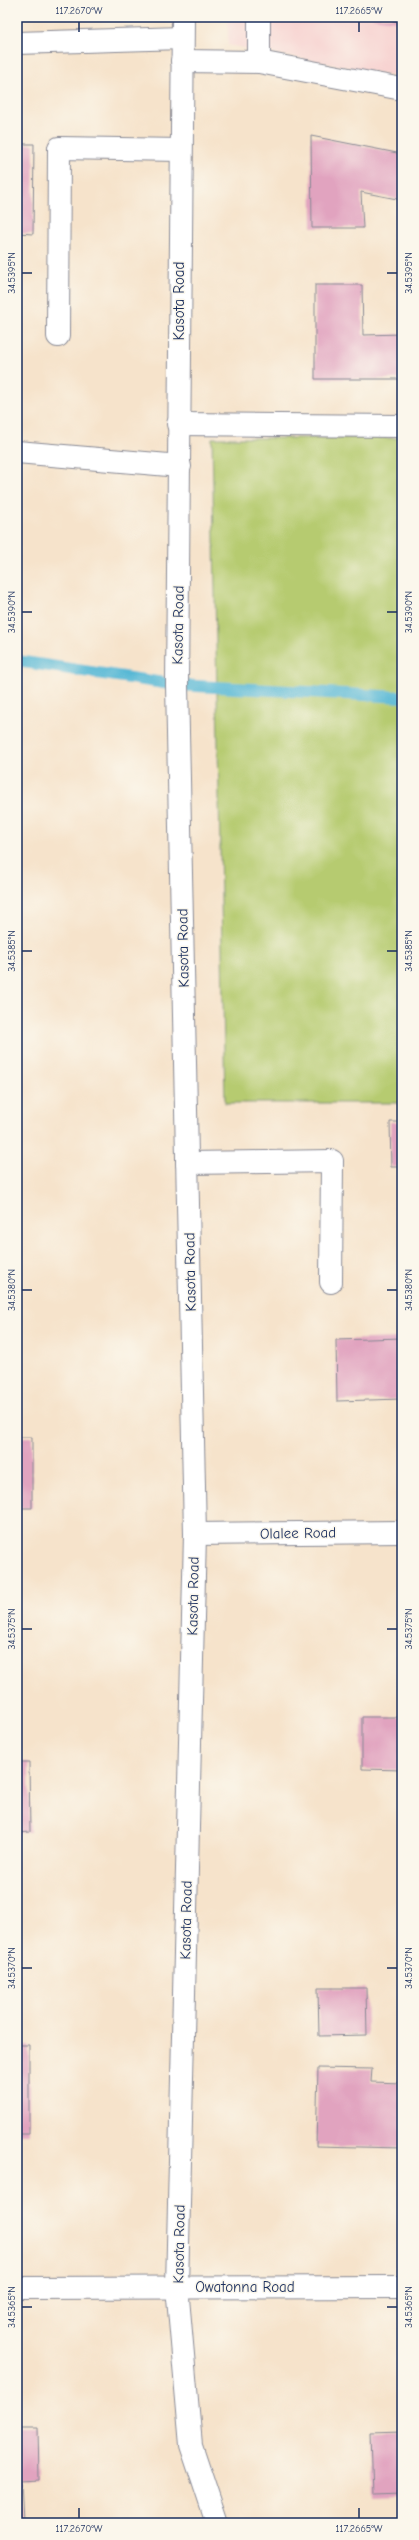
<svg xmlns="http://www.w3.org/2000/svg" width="419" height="2540" font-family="'Comic Neue',sans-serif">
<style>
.built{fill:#f7d0cf}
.green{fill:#b6cb70;stroke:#687d67}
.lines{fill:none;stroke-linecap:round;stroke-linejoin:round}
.stream{stroke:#57b8d5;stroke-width:12}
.building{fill:#e1a3bf}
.lane-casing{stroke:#888994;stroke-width:24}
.street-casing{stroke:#888994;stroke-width:24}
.secondary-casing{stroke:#888994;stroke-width:24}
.lane{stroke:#fff;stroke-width:22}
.street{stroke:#fff;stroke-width:22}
.secondary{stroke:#fff;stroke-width:22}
.ticks{fill:none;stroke:#1b2f5e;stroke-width:1.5}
.labels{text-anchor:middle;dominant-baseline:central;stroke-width:3;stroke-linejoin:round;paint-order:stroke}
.street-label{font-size:15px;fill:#1b2f5e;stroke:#fbf7ec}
.neatline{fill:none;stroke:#1b2f5e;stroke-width:1.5}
.ticks-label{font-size:10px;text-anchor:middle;fill:#1b2f5e}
</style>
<rect width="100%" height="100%" fill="#fbf7ec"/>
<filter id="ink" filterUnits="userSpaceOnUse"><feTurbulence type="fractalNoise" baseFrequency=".025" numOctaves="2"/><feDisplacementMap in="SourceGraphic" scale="8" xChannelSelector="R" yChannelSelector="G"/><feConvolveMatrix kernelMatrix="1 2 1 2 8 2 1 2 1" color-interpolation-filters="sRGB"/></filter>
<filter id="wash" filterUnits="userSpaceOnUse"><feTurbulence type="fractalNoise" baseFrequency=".012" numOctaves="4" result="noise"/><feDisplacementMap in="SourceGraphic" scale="16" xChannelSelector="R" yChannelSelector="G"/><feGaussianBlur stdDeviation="0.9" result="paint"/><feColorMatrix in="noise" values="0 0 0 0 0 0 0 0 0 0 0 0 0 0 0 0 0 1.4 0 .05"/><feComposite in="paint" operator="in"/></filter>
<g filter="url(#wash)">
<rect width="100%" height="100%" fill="#f6e3cb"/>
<path class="built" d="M228,17H402V77L228,45Z"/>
<path class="green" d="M212,438H402V1103H225Z"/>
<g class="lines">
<path class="stream" d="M17,661L177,685L402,697"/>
</g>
<g id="blocks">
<path class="building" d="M373,17H402V22L373,18Z
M311,136L402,154V200L361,192L363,228H312Z
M17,144H34L33,234L17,233Z
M315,285H362L363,335L402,334V379H315Z
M390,1122H402V1167H391Z
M402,1338V1399L337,1401L336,1340Z
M17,1437H32V1508H17Z
M362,1717H402V1770L362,1769Z
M17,1762H29L30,1832L17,1833Z
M318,1988H366L367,2035L319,2036Z
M17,2045H29V2134H17Z
M318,2068L372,2069L371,2082L402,2083V2148L316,2146Z
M17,2428H38L39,2480L21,2481L23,2523H17Z
M402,2431V2495L373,2496L371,2432Z"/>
</g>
</g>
<g filter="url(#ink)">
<use href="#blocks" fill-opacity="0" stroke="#888994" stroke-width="1"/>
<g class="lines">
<defs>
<path id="lane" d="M17,43L182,38
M182,61L259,62V17
M259,62L402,89
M58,336L59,148L181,150
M178,424L402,426
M187,1163L332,1161L331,1282"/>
<path id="street" d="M17,452L180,466
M195,1534L402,1532
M17,2288L402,2287"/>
<path id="secondary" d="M183,17L177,685L195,1534L177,2287L191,2445L217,2523"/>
</defs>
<use href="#lane" class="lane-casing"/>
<use href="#street" class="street-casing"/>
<use href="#secondary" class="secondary-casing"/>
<use href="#lane" class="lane"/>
<use href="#street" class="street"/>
<use href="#secondary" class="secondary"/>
</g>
</g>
<path class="ticks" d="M79,22V32M359,22V32M22,273H32M387,273H397M22,612H32M387,612H397M22,951H32M387,951H397M22,1290H32M387,1290H397M22,1629H32M387,1629H397M22,1968H32M387,1968H397M22,2307H32M387,2307H397M79,2508V2518M359,2508V2518"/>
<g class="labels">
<g class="street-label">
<text transform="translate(179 301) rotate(-90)">Kasota Road</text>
<text transform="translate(178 625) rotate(-89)">Kasota Road</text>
<text transform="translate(183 948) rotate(-91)">Kasota Road</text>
<text transform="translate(190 1272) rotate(-91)">Kasota Road</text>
<text transform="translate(298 1533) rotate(-1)">Olalee Road</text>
<text transform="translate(193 1596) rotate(-89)">Kasota Road</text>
<text transform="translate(186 1920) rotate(-89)">Kasota Road</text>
<text transform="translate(179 2244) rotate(-89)">Kasota Road</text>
<text x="245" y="2287">Owatonna Road</text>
</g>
</g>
<rect width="419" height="2540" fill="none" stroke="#fbf7ec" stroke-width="44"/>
<rect x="22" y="22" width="375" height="2496" class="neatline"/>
<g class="ticks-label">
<text x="79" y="14">117.2670°W</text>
<text x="359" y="14">117.2665°W</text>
<text transform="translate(11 273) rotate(-90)" y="4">34.5395°N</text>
<text transform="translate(408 273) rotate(-90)" y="4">34.5395°N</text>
<text transform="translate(11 612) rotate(-90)" y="4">34.5390°N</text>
<text transform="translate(408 612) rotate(-90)" y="4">34.5390°N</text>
<text transform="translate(11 951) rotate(-90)" y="4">34.5385°N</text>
<text transform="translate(408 951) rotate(-90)" y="4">34.5385°N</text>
<text transform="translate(11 1290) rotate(-90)" y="4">34.5380°N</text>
<text transform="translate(408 1290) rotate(-90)" y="4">34.5380°N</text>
<text transform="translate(11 1629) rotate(-90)" y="4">34.5375°N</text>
<text transform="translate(408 1629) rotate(-90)" y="4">34.5375°N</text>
<text transform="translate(11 1968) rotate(-90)" y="4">34.5370°N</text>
<text transform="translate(408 1968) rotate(-90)" y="4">34.5370°N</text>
<text transform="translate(11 2307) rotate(-90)" y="4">34.5365°N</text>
<text transform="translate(408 2307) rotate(-90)" y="4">34.5365°N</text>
<text x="79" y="2532">117.2670°W</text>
<text x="359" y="2532">117.2665°W</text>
</g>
</svg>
